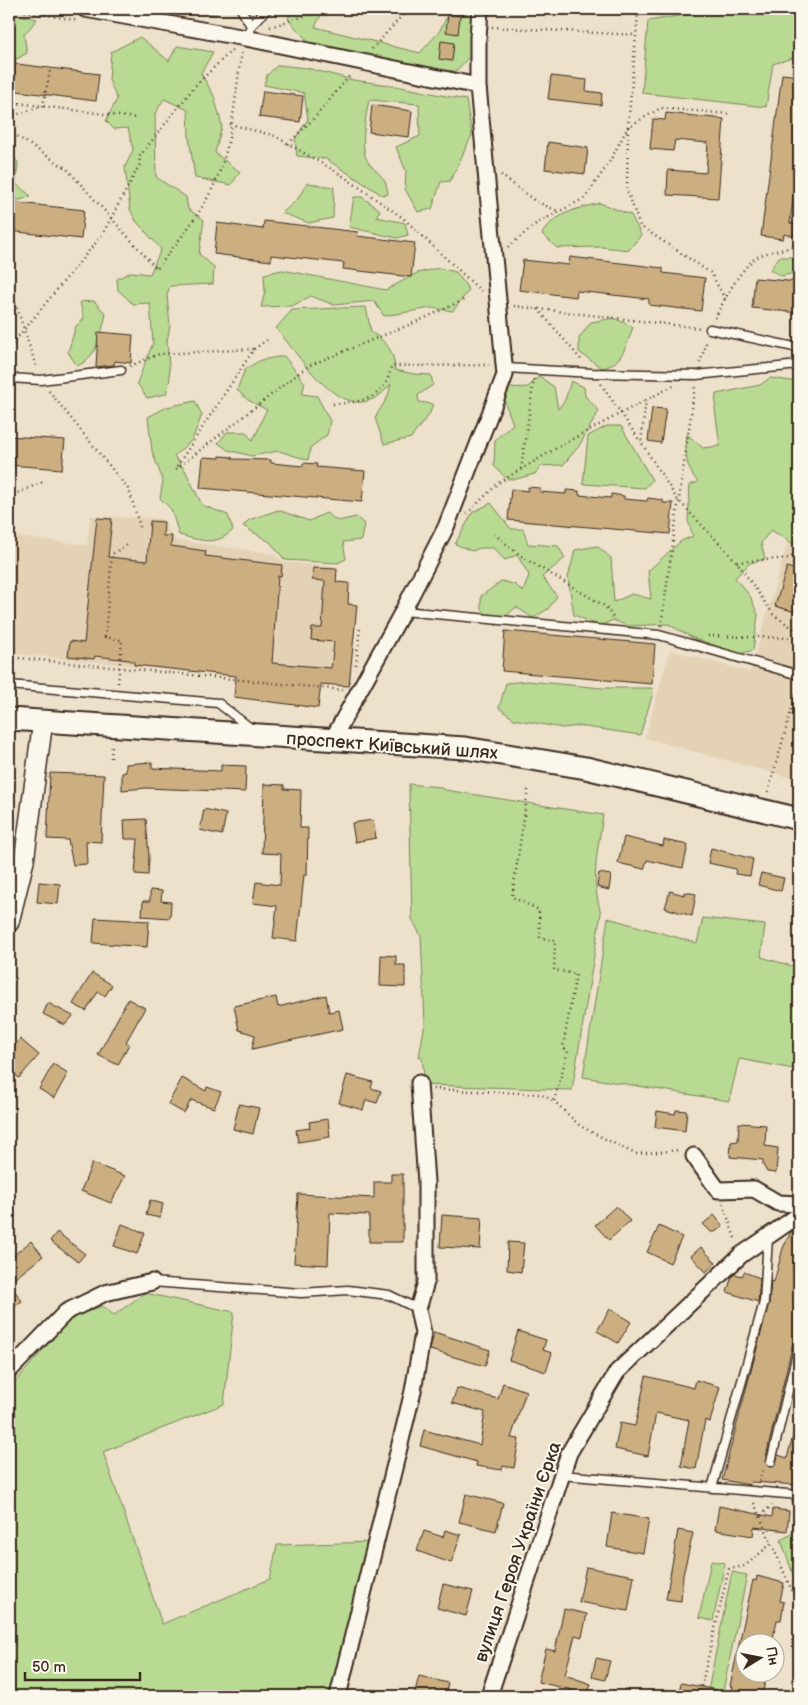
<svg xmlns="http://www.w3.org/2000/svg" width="808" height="1705" font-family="'Balsamiq Sans',sans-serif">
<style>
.built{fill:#e3d2b6}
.green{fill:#b9da93;stroke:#7a8258}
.building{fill:#ccaf81;stroke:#3b2a1e}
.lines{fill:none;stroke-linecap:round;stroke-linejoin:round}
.service-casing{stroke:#3b2a1e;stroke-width:11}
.minor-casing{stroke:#3b2a1e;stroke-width:19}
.tertiary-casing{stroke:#3b2a1e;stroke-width:22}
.secondary-casing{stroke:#3b2a1e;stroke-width:25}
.path{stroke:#3b2a1e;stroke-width:2.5;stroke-dasharray:1 4;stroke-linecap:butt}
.service{stroke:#fbf7ec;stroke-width:8}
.minor{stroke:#fbf7ec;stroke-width:15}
.tertiary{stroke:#fbf7ec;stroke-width:19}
.secondary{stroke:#fbf7ec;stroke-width:21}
.labels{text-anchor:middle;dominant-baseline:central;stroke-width:4;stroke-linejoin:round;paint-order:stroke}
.street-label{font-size:18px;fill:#3b2a1e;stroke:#fbf7ec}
</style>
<rect width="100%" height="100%" fill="#ede1cc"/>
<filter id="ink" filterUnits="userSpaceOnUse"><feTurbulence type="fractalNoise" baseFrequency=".02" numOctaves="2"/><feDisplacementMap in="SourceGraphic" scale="10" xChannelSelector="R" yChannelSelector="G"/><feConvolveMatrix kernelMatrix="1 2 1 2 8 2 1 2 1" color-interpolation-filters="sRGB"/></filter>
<g filter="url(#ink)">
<path class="built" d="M91,516L162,519L175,540L274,554L284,562L338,567L334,637L329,668L281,681L9,653V536L87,545Z
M792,528L799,530V780L645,738L670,650L750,672Z"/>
<path class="green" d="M179,9H215L216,15Z
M292,9H317L321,15L315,27L420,53L439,32L451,9H477L472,54L456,71L421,70L311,45L288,19Z
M720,9H799V56L773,64L766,107L642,93L648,21Z
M9,13L37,19L24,35L27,53L15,60L9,61Z
M140,37L169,61L177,46L213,52L201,73L214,96L222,126L215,153L240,172L231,185L195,178L189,137L188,110L164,99L155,114L156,177L186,197L188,209L204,220L199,254L214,267L213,284L170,286L167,295L170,326L167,341L170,379L166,394L147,398L137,383L153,343L150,303L133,304L118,290L117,279L131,272L150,274L161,249L136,221L130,209L125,167L133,150L128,128L114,129L106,121L117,99L109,80L111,52Z
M278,65L307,68L353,80L396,86L466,100L472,135L450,181L441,182L432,209L418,212L405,189L406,171L396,147L420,136L419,104L369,100C366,115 359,149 368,162C379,176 386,175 388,194L382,195L326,159L297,156L295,139L308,119L304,93L264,85L267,75Z
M9,155L18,162L16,184L31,196L21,200L9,199Z
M307,183L334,187L333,218L309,223L282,213L297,200Z
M354,197H362L380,210L376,217L405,223L408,235L397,238L349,227Z
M600,203L631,215L641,235L629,250L602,247L557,248L542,234C553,214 578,208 600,203Z
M799,252V272L782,276L770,270L779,257H794Z
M439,268L456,272L469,290L453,311L431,308L384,316L374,301L334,305L311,296L292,306L261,307L265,292L264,274L282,270L386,290L417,273Z
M94,301L106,314C101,334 98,357 77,366L68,352L76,326L84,319L80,302Z
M366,307L371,332C387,342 394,351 395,370L414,374L431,375L433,385L418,395L419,402L433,404L430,413L411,438L384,444L375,418L388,396L391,384C348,437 303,360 276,328L292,310Z
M614,318L633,327C627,344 622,365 602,368L579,352V338L591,322Z
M284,356L305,383L302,394L317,396L330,421L327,435L311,447L308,460L279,451L252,456L228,450L218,443L227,432H246L252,440C260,430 260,420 267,410L248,400L237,390L245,369L261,360Z
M539,376L554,387L558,409L565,400L571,381L584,387L585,396L599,411L579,446L563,465L541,466L535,474L516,479H507L494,466L495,440L513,424L503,397L508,388L528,387Z
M770,378L799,382V547L771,530L761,543L765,559L750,563L735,578L750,596L758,615L753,650L740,654L693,638L668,624L628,626L613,620L600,626L574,615L568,578L575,550L597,546L611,558L614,602L632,594L651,599L648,571L681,541L693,536L688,521L690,485L698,482C685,467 685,454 687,434L703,448L720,446L715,409L716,394L760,385Z
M195,401L202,415L192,440L174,456L185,470L202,505L228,515L233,530C215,547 201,540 179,535L171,509L160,498L163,481L152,451L148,417L167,407Z
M607,426H621L652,480L645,488L583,484L588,436Z
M491,503L511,529H523L528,544L558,546L565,558L542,577L557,596L548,609L533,618L516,607L496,626L481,608V596L502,581L516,585L523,592L529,575L517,555L505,560L493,548H480L472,551L455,544L473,512Z
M278,510L309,521L326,513L338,521L356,517L364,524L361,540L343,542L346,559L338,563L285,560L270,542L243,526L249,520Z
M527,681L602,688H652L653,693L640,735L579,726L562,728L514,719L499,708L506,683Z
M409,784L439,787L445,790L603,815C598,850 590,878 601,913L572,1090L425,1085L422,1057H419L425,1023L421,936L412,919Z
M608,918L697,943L703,918L765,925L761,957L799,968V1070L739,1059L729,1101L583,1077Z
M145,1293L234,1312L224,1404L103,1452L162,1624L270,1579L277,1545L376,1542L338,1696H9V1389L71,1318L102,1306L114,1315Z
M791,1501L799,1502V1574H793L781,1540L792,1534L796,1509Z
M711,1561L725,1563L713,1621L699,1618Z
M732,1572L747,1575L722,1696H707Z"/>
<path class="building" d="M448,14L460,16L458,34L446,32Z
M441,41L454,43L452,61L439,59Z
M9,63L99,74L96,101L9,90Z
M782,74L799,76V151L790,223L795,224L793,236L784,234L783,239L761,236Z
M551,76L587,80L586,91L602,93L601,105L548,99Z
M263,91L303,96L300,122L259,117Z
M372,105L412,111L409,137L369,132Z
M666,113L724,119L718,198L667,195L668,170L706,173L708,143L675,140L673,151L650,149L653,119L665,120Z
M548,142L588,148L585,174L545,169Z
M9,202L84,210L81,239L9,231Z
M264,221L358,232L357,236L415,243L411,277L343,269L344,263L271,255V261L214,254L217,223L263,229Z
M570,257L663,268V273L705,278L701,311L649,305V299L577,291L576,297L519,290L523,260L569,265Z
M755,278L799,282V313L752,308Z
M98,332L133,335L131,363L115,361L114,365L96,367Z
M652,408L666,409L661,443L648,441Z
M9,436L65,440L62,469L9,465Z
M220,456L232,457V459L271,460V463L303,466V463L317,464L316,467L365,471L362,502L200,488L203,457L220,458Z
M528,487L540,488V492L566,494V490L579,491V495L611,498V494L624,496V499L647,501L648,498L663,500V503H673L670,534L508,520L511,489L528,491Z
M97,518L112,519L108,557L147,561L150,521L164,522L163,536H172L171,546L206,551L205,556L282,565L281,576H278L272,663L331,668L334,642L311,640L312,628H322L325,581L312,580L313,568L337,569L336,582L349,583L348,604L357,605L349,686L321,684L318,708L234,697L236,676L134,665V662L129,660L95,656L94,659L68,656L70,641L84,643Z
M787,567L799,571V613L775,606Z
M505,631L655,644L652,684L502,671Z
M152,762V768L221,771V765L246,766L245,792L146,788L122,790V773L126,772V764Z
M50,773L104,775L101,842L86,841L87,864L73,865L68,840L47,839Z
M264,784L284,785V789L301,790L300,828H308L307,875H304L297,941L273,938L277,906L253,903L256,882L280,885L281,854L262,853Z
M204,809L226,814L222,835L200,830Z
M146,819L149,857L148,875L135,874L138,839H125L124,820Z
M373,820L376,838L355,842L352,823Z
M624,837L663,846L664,840L688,845L683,868L647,860L644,869L618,863Z
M711,848L753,859L750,876L735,874L736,869L708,863Z
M599,873L611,875L609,890L597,887Z
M761,873L784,878L781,891L758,885Z
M39,882L60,884L58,904L37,902Z
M150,890L162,891L161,901L171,902L170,918L142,916L143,901H150Z
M670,891L684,895V892L696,894L692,916L665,908Z
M95,918L149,921L147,947L93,943Z
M381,955L396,956V965H405V987L380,986Z
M92,973L112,985L105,996L98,992L86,1011L73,1004Z
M326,995L329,1012L339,1010L343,1029L252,1049L255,1035L239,1030L234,1006L276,997L278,1007Z
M128,999L145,1008L126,1042L129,1044L118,1065L98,1055Z
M48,1003L73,1016L65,1025L43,1014Z
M20,1039L39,1055L19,1078L9,1069V1053Z
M53,1064L68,1073L54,1098L39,1089Z
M347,1075L373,1082L371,1088L381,1091L377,1103L366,1100L363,1110L339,1103Z
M182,1078L206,1091L207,1087L221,1092L214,1108L191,1100L184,1113L168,1104Z
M239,1104L259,1108L253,1134L233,1129Z
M676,1110L687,1111L685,1131L655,1127L657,1111L675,1114Z
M328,1119L330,1137L298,1142L296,1130L310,1128L309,1122Z
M739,1123L766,1125L765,1146L778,1148L776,1173L767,1172L763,1165V1160L730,1157L731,1142L738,1141Z
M92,1163L125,1176L111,1203L81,1191Z
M391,1174H403V1242H369V1215L330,1213L328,1265L294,1263L298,1194L374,1198V1182H391Z
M150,1200L163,1204L160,1218L146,1215Z
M616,1206L630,1221L609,1240L595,1225Z
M442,1215L482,1218L480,1249L440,1247Z
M714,1215L723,1226L715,1232H711L703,1224Z
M122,1224L145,1233L137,1254L114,1246Z
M659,1226L682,1237L670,1263L647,1252Z
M799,1226V1317L765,1461L768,1466L772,1467L776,1464L778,1455L787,1458L794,1432L799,1433L797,1471H799V1485L751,1482L750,1485L722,1480L769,1303L771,1281L774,1282L783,1248L791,1232Z
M57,1232L85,1254L78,1262L50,1241Z
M31,1241L43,1256L9,1283L22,1301L9,1311V1259Z
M508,1242L524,1243L521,1272L507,1270Z
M701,1247L716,1263L706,1272L691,1256Z
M744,1272L760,1278L758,1302L727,1292L732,1276L735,1274L742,1276Z
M610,1309L631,1322L618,1343L597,1331Z
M518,1331L546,1340L543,1350L552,1353L546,1372L509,1360Z
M434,1332L490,1350L485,1366L430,1350Z
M646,1376L694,1388L696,1380L720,1387L710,1422L705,1420L696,1469L681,1466L689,1420L656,1413L648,1456L615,1449L620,1423L635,1426Z
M503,1383L526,1391L511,1438L519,1439L514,1468L503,1466L502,1470L476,1466L477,1462L420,1446L424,1430L480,1445L485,1412L452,1403L457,1388L498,1399Z
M466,1494L503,1503L496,1531L459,1522Z
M719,1506L772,1517L773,1509L789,1511L787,1531L754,1527L753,1536L715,1530Z
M612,1513L649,1519L643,1553L607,1547Z
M445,1530L461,1535L451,1563L417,1551L424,1531L443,1537Z
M678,1530L693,1533L683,1575L681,1601L666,1599Z
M586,1567L634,1576L628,1611L579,1602Z
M757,1576L784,1583L780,1601L784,1602L781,1620H777L772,1642H746V1672H767L762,1696H731L733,1687L730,1686L753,1580L756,1581Z
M443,1584L473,1591L466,1616L437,1608Z
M564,1609L587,1614L582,1637L575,1635L565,1675L591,1684L587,1696H570L572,1690L538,1682L546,1649L555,1651Z
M596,1658L610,1661L605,1680L592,1677Z
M419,1676L448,1683L445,1696H414Z
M681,1683L717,1690V1696H678Z"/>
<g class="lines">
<defs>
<path id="service" d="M241,9L251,26L246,38
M251,26L267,9
M710,329L799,348
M506,368L592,373L696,375L799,365
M9,378L41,380L121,370
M403,611L659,635L799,675
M9,685L218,703L253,730
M152,1282L301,1293L348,1290L389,1295L418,1309
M771,1462L799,1345
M561,1475L799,1495
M712,1488L764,1302L768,1238"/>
<path id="minor" d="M85,9L246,38L478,86
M332,740L403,611L446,527L505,375L478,86V38L480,9
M694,1156L718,1190L754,1189L778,1203L799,1204
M9,1371L66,1312L105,1293L152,1282
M338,1696L413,1391L423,1333L418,1309L426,1282V1182L419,1083
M489,1696L569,1453L617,1372L741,1255L799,1215"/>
<path id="tertiary" d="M9,922L24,861L43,721"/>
<path id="secondary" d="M9,719L465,748L586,768L799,819"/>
</defs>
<use href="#service" class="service-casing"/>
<use href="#minor" class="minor-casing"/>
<use href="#tertiary" class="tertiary-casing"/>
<use href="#secondary" class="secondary-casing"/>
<path class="path" d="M10,9L75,20
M448,9L466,11
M270,27L326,9
M492,27L635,35
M372,49L408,9
M9,102L137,118
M9,117L43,106L50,70
M230,124L275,136L340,174L403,218L481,291
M9,131L67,169L157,269C177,242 201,214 215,183C233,143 235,94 242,51
M288,144L317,115L351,74
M501,175L535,201L558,211
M508,247L537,223L585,198L610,161L628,127L638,13L657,9
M9,284L37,369
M725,299L711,273L640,226L627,190L628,127L661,108L729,114
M514,306L700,328
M538,309L583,362
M715,318C724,301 742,263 761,255C774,250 787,250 799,244
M9,348L102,235L140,164L139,157L195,86L232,50
M700,363L707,340
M130,366L159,354L254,349
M601,384L640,441
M673,386L646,400L641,442L677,499L737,562L773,614L799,633
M49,391L129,490L140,527
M333,404C362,402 386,400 391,366L489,365
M177,466L254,349L267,340
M176,469L308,366L416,322L466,299
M521,469L534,379
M9,497L45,481
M467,514L498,483L565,443L646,400
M494,534L524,558L606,607L614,619
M737,562L790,558L799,551
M661,626L695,386
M708,636L799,638
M9,657L343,690
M356,665L360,627
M118,683L122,640L105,637L112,554L130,543
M111,758L112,745
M528,790L512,897L539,910L540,938L555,940L554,970L576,974L563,1047L568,1051L554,1101L580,1126L635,1154L680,1150
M768,792L798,687
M433,1089L540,1094L554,1101
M723,1204L736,1241
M759,1481L763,1470
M754,1503L799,1607
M761,1516L772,1505
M699,1696L729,1569L745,1566L772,1543"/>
<use href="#service" class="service"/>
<use href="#minor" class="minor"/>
<use href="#tertiary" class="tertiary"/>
<use href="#secondary" class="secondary"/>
</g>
</g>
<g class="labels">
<g class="street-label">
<text transform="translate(392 746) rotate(4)">проспект Київський шлях</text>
<text transform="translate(518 1552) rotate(-71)">вулиця Героя України Єрка</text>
</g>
</g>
<rect width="808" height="1705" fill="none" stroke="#fbf7ec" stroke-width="30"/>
<rect x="15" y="15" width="778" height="1675" fill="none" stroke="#3b2a1e" stroke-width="2" filter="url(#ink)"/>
<g transform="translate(760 1658) rotate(80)"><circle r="24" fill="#fbf7ec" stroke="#aea59a"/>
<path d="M0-4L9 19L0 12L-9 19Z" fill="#3b2a1e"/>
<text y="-8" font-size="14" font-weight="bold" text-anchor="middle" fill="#3b2a1e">Пн</text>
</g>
<path d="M25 1672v8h115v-8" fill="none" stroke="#3b2a1e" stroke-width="2.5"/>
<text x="32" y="1672" font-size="15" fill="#3b2a1e" stroke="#fbf7ec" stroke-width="4" paint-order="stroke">50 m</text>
</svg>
